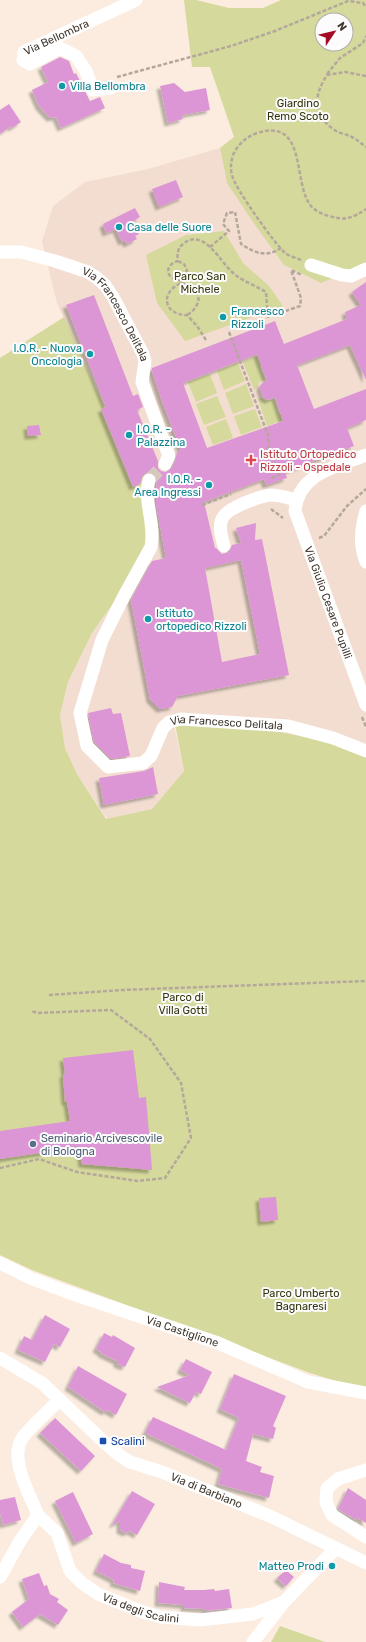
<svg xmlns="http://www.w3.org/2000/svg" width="366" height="1642" font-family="Rubik,sans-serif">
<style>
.medical{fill:#f3ddd1}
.green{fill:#d6d99c;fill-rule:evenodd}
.building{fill:#dc96d5;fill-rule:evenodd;filter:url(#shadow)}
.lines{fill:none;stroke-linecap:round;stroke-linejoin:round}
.minor-tunnel{stroke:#d6c8bc;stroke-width:13;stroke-dasharray:13 6;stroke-linecap:butt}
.path{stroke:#b4a89c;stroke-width:2.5;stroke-dasharray:4 2;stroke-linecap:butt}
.minor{stroke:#fff;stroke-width:13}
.culture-dot{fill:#0f9aa8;stroke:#fcfcfc;stroke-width:1.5}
.health-dot{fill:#e0444e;stroke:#fcfcfc;stroke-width:1.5}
.service-dot{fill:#5c6f8a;stroke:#fcfcfc;stroke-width:1.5}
.transit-dot{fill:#1a4fb4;stroke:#fcfcfc;stroke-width:1.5}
.labels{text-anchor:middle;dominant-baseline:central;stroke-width:4;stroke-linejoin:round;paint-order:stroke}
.street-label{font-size:11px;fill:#40372e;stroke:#fcfcfc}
.culture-label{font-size:11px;fill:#0d838f;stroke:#fcfcfc;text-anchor:start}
.park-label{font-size:11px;fill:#35350d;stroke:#fcfcfc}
.health-label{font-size:11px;fill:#be3a42;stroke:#fcfcfc;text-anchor:start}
.service-label{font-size:11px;fill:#4e5e75;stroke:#fcfcfc;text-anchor:start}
.transit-label{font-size:11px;fill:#164399;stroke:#fcfcfc;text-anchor:start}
</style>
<defs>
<filter id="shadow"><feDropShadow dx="-3.5" dy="3.5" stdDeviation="1" flood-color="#0004"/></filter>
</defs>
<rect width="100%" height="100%" fill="#fbecdf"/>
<path class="medical" d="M220,148L227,183L366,264V756L173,721L184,771L152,809L107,819L77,774L65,748L60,715L68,682L92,633L116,599L105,409L57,303L42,242L53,206L85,182L148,169Z"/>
<path class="green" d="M184,0H196L229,8H263L281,0H366V264L321,283L284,265L253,222L227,183L220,148L234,137L210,67H192ZM322,20H346V44H322Z
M224,231L243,263L269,286L283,306L185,341L157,303L146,255L186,235Z
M64,317L105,409L124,432L147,487L150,539L116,599L92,633L68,682L60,715L65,748L77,774L106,819L152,809L184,771L175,724L261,728L323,741L366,756V1388L346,1384L310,1373L32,1270L0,1255V358Z
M261,355L264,365L260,367L265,379L260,381L257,388L254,390L243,362Z
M238,363L245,381L224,390L217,371Z
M210,374L217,393L196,402L188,382Z
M246,384L254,406L233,414L225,393Z
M217,396L226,417L204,425L196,404Z
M261,398L266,401L274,399L279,414L284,413L286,419L267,426L258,399Z
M255,409L262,427L241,435L234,416Z
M226,419L233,438L213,445L206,427Z
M280,1626L325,1642H271Z"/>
<path class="building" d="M60,57L69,61L74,74L76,73L90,101L100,97L105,108L61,128L56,117L50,118L39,106L32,90L48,82L41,67Z
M174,83L185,92L206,88L210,110L182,115L183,119L168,123L160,86Z
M9,104L21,122L12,128L11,126L0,134V110Z
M176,180L183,197L159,207L152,189Z
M135,208L140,217L132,222L139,234L135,236L137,239L127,244L125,240L122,242L116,229L106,233L103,224Z
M366,282V380L350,345L297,365L314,409L366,389V420L347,428L354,446L285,472L287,478L266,485L264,479L204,502L215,548H216L222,554L229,552L232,545L241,543L236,528L256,523L255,540L262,539L289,675L178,696L172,707L160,709L150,699L131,600L152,561L166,558L156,504L157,478L151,472L146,473L143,475L140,484L133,487L101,409L106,407L66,305L94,295L133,396L138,394L143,407L137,410L158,461V468L161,471L166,472L172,468L176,459L177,452L181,450L162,401L152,371V368L275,321L284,344L347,319L345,312L361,305L352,292ZM257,354L267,381L261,384L260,388L263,397L268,400L275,397L283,421L207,448L183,383ZM241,560L260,654L222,662L205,568Z
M39,425L41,435L28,436L27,426Z
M111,708L113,714L121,713L130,756L111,759L94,742L88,713Z
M153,767L158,794L104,805L99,778L144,771Z
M133,1050L139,1098L146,1097L152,1170L82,1164L80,1147L0,1159V1131L70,1121L67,1102H65L63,1074H65L63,1058Z
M276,1197L278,1220L261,1222L259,1198Z
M45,1315L70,1329L60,1347L54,1344L45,1362L18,1350L24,1336L32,1340Z
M104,1333L112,1337L113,1335L135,1348L125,1367L117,1364V1361L102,1354L101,1352L96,1349Z
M186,1359L212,1372L201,1394L196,1392L190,1403L157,1387L190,1375L180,1370Z
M78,1366L127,1394L116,1415L107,1410L105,1412L68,1387Z
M234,1374L286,1396L273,1426L276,1428L273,1439L253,1434L246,1461L262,1467L260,1472L274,1476L269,1498L218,1484L222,1469L145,1433L153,1417L226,1450L239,1418L220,1409Z
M55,1418L95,1456L81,1471L40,1433Z
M348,1488L366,1500V1523L358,1518L356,1520L338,1509Z
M132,1491L155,1504L137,1535L130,1531L126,1533L120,1530V1521L112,1525Z
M73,1492L93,1534L76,1543L55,1501Z
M15,1497L21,1520L3,1525L0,1513V1500Z
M104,1554L121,1563L131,1565V1568L145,1571L140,1591L113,1583L114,1580L96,1571Z
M286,1570L294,1577L286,1586L277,1578Z
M39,1573L44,1586L47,1585L50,1594L59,1599L57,1602L68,1610L58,1625L40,1614L23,1627L12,1612L29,1599L22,1579Z
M159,1582L185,1587L184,1590H204L214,1589L215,1591L229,1589L232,1608L205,1611V1609L184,1608V1605L158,1603Z"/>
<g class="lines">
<path class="minor-tunnel" d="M149,480L165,464"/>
<path class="path" d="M327,74L340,58L363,43L366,36
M366,76L345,72L327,75C314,95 312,113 333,129C338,133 345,134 350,136C356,139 361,143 366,147
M117,77L231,46L275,31L348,1L363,3L366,7
M210,247L229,231L223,224L227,213L235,212L241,244C255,253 266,258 281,248
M301,260C296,258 289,256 285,253C275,244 234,187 232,175C230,168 231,162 233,155C238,144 246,137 257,133C308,117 292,183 311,206C315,211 324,215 329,216C345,221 353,218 366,209
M178,261L184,264L187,270L185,276L180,280
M181,283C201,286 205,304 187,315
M274,315L300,306L301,298L291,270L302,275
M229,332L268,435L269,448L279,475L269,479
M206,340L197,326L187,315C164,315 159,293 181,283L180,280C165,279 164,265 178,261C177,255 177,249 183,244C203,227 220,261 231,271C241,281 255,285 266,292L268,318
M202,505L231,494
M271,509L283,518
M319,538L324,536L347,506L366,489
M362,717L366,727
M49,995L122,990L366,981
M0,1168L39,1159L77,1172L138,1181L165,1178L191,1138L181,1083L150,1039L111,1010L38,1013L31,1011"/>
<g class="minor">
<path id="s1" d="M111,88L93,90L86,71L76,56L60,48L30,64L23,60L24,52L136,0"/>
<path id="s2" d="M0,252H21L55,261L88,272L97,278L105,285L113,297L143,354L145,361L142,382L169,456L165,464"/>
<path d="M311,265L342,275L351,276L366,269"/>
<path id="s3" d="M366,455C336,467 298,473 295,511L366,705"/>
<path id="s4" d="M149,480C143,501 156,525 151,547L124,596L102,640L80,713L87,746L108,767L143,763L151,756L163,728L169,722L181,719L288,726L333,738L366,751"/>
<path d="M366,511C361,529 359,544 366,562"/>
<path d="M224,546C222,538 218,527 222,519C226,508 260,496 271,495C280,495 288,498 296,500"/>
<path id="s5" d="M0,1263L30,1278L67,1292L218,1343L308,1382L366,1393"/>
<path id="s6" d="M0,1358L42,1383L103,1441L119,1455L130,1462L162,1472L272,1517L366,1563"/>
<path d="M366,1470L338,1479L327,1488L326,1502L332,1515L366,1537"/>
<path id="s7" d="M38,1515L57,1533L70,1571L82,1583L98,1594L143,1612L161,1617L200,1620L253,1614L284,1602"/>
<path d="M0,1577L20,1541L38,1515C30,1495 8,1458 23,1437C33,1424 48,1412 59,1400"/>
<path d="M253,1642L284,1602L335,1549"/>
</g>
</g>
<g class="culture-dot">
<circle cx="62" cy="86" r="4"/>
<circle cx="119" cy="227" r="4"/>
<circle cx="223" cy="317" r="4"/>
<circle cx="90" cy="354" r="4"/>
<circle cx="129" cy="435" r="4"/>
<circle cx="209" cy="485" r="4"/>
<circle cx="148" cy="619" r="4"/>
<circle cx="332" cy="1566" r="4"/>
</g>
<path class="health-dot" d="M249 454h4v4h4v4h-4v4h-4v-4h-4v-4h4z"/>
<circle class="service-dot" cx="33" cy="1144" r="4"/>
<rect class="transit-dot" x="99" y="1437" width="8" height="8" rx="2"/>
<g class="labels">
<g class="street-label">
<text stroke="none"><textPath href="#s1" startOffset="160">Via Bellombra</textPath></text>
<text stroke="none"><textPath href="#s2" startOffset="142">Via Francesco Delitala</textPath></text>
<text stroke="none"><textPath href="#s3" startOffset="194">Via Giulio Cesare Pupilli</textPath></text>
<text stroke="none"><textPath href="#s4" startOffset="455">Via Francesco Delitala</textPath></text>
<text stroke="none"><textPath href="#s5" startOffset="195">Via Castiglione</textPath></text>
<text stroke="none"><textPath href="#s6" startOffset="249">Via di Barbiano</textPath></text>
<text stroke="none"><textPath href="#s7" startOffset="148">Via degli Scalini</textPath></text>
</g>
<g class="culture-label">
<text x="70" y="86">Villa Bellombra</text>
<text x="127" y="227">Casa delle Suore</text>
<text x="231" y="311">Francesco<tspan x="231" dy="13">Rizzoli</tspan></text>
<text x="82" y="348" text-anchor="end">I.O.R. - Nuova<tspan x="82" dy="13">Oncologia</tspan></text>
<text x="137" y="429">I.O.R. -<tspan x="137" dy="13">Palazzina</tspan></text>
<text x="201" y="479" text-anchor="end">I.O.R. -<tspan x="201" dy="13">Area Ingressi</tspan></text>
<text x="156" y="613">Istituto<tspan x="156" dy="13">ortopedico Rizzoli</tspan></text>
<text x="324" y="1566" text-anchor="end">Matteo Prodi</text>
</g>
<g class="park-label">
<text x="298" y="103">Giardino<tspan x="298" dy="13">Remo Scoto</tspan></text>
<text x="200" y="276">Parco San<tspan x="200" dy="13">Michele</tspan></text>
<text x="183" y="997">Parco di<tspan x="183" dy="13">Villa Gotti</tspan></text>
<text x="301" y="1293">Parco Umberto<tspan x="301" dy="13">Bagnaresi</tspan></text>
</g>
<g class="health-label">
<text x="260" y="454">Istituto Ortopedico<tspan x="260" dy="13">Rizzoli - Ospedale</tspan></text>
</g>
<g class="service-label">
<text x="41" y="1138">Seminario Arcivescovile<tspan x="41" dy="13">di Bologna</tspan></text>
</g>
<g class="transit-label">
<text x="111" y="1441">Scalini</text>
</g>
</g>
<g transform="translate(334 32) rotate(55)"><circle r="19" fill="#fcfcfc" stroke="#b1adaa"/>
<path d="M0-3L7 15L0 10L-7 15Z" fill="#a50a24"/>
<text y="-6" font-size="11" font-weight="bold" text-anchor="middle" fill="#40372e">N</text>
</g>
</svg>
